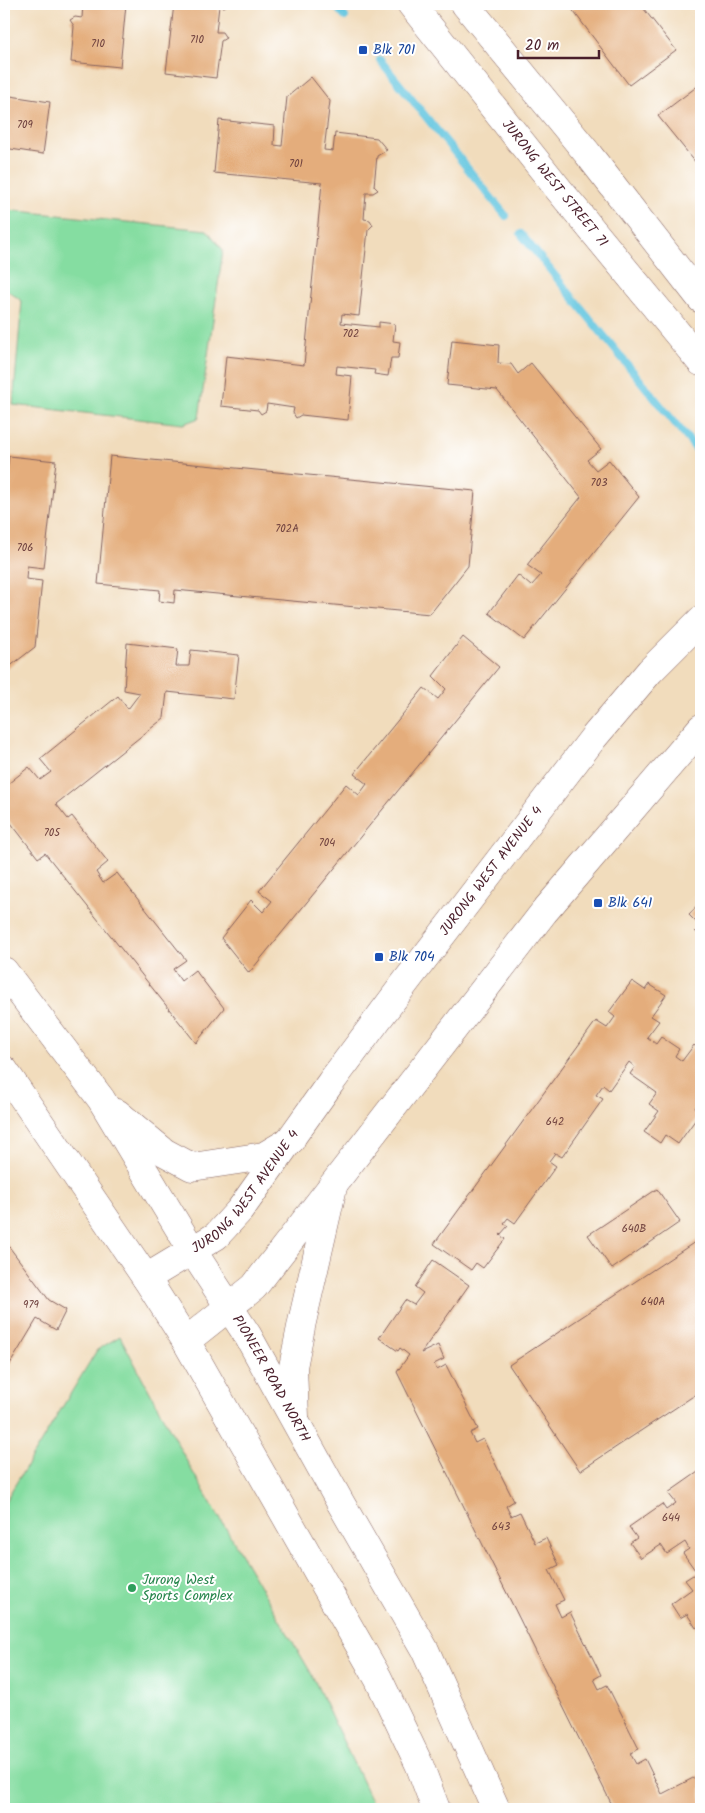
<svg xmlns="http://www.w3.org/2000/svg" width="705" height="1813" font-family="Kalam,sans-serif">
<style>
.green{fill:#85dda1;stroke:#687e66}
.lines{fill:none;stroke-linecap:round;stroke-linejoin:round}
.stream{stroke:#61c5df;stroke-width:8}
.building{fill:#e4ad7b}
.secondary-casing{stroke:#84615e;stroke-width:29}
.primary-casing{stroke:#84615e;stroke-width:29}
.secondary{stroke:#fff;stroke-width:28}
.primary{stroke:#fff;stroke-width:28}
.transit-dot{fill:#1a4fb4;stroke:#fff;stroke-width:2}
.leisure-dot{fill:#2e9e5b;stroke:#fff;stroke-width:2}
.labels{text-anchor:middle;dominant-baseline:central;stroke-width:4;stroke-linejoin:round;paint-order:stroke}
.number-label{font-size:11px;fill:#70423f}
.transit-label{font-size:14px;fill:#164399;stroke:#fff;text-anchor:start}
.street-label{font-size:14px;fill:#4a1f2b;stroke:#fff}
.leisure-label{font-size:14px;fill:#27864d;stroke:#fff;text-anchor:start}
</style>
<rect width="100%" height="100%" fill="#fff"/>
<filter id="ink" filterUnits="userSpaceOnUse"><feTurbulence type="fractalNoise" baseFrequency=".02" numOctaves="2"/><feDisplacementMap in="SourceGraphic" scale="10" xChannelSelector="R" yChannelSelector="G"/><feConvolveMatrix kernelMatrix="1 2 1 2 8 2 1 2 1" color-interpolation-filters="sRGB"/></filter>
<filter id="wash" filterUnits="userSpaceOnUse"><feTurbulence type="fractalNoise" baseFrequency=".0096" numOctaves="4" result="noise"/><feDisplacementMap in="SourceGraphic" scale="20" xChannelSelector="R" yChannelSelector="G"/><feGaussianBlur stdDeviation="1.12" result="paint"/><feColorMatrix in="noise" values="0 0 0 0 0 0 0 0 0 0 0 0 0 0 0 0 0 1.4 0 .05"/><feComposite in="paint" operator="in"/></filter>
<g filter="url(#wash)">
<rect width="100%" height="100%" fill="#f1dcbc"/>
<path class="green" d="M8,210L207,230L223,250L199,418L183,424L13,405L22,301L4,288V214Z
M120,1336L191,1469L311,1673L375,1809H4V1503L97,1350Z"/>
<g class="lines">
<path class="stream" d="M334,4L345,17
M380,60L506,216
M521,234L696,449"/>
</g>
<g id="blocks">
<path class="building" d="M83,4H126L120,67L71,62L74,26L70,20L75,17L82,18Z
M174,4H229L224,7L219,6L216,32H222L226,38L221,41L216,78L166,72Z
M568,4H640L676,50L629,85Z
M311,77L330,101L324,150L333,151L335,133L377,138L387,150L377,156L374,186L378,190L373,193H366L364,219L370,220L373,225L368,230L359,316L342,314L341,323L379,327V322L395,324L393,341L400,342L398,358H391L388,376L374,374L375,370L337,366L336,374L352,376L348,420L301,415L296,418L293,413L294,408L267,404L266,411L261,414L258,410L221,406L226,356L304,365L322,183L214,173L219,120L275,126L274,145L282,146L287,97Z
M699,85L701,88V169L658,116Z
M4,95L50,102L43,154L4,148Z
M452,340L499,345L498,363L511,364L518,374L531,363L601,449L587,460L596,470L609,460L639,497L524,640L489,613L518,575L531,586L541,575L527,565L581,497L497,390L447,385Z
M9,456L56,461L44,568L27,566L26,579L42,581L35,647L4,671V529L7,501H4V472H7Z
M110,456L475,491L468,566L430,614L175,590L174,603L159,601L160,590L98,584Z
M463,637L499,667L249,973L221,938L251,900L263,912L272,901L259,891L346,784L359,795L367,784L354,774L424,688L438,699L446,689L433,676Z
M127,643L178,649L176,666H189L191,650L239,655L234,699L167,692L164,718L56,804L68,819L72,816L108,862L96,872L103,883L117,873L186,960L173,969L181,981L195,970L224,1008L196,1043L45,853L38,858L4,814V787L29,767L40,780L51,772L40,759L118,696L128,709L140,693L124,690Z
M701,902V937L695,931L700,926L689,915Z
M632,981L645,990L649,984L666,995L651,1016L659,1021L647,1037L656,1044L661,1037L679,1049L675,1056L682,1061L694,1045L701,1051V1100L695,1108L701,1112L678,1144L665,1135L660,1143L644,1132L659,1111L649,1104L657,1093L630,1074L635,1067L629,1062L609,1090L603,1085L596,1095L603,1099L562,1157L555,1153L549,1161L556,1166L515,1223L508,1218L504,1223L508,1226L500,1235L505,1239L483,1268L476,1263L471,1270L434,1244L596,1021L607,1028L615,1017L609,1012Z
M657,1189L680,1222L612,1269L588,1235Z
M701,1238V1391L580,1471L509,1365Z
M4,1240L49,1300L66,1310L56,1330L37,1319L4,1374Z
M433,1260L469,1285L421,1353L438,1345L444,1359L434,1364L437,1370L446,1365L478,1429L470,1433L475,1443L483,1439L514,1501L506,1506L511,1516L520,1512L535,1543L546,1538L559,1565L549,1570L564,1600L555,1604L561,1617L570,1612L601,1675L594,1679L599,1689L607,1685L639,1749L630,1753L636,1764L645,1759L662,1794L699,1775L701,1780V1809H614L397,1372L409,1355L400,1348L398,1351L379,1338L405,1300L414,1305L423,1293L415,1287Z
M701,1470V1565L695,1570L683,1553L689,1549L685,1542L667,1554L661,1545L641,1558L630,1543L637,1538L629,1527L662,1504L666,1510L676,1503L668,1493Z
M701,1570V1624L696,1628L687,1614L680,1618L671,1604L692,1589L685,1580Z"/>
</g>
</g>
<g filter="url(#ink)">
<use href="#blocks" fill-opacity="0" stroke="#84615e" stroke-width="1"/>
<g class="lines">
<defs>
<g id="secondary">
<path id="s1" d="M411,4L560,191L701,362"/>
<path d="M465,4L588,154L701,299"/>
<path id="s2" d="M146,1278L216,1236L240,1210L331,1082L405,983L594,737L650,671L701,620"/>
<path d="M186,1341L254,1287L544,912L701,728"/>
</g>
<g id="primary">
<path id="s3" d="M4,971L101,1099L192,1250L248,1336L340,1502L425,1650L496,1809"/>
<path d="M4,1070L146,1278L186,1341L378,1678L419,1764L436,1809"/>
<path d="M117,1113L164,1152L192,1167L264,1156L291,1140"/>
<path d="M295,1417L293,1367L302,1322L333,1187"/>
</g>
</defs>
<use href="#secondary" class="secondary-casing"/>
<use href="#primary" class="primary-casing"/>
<use href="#secondary" class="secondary"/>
<use href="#primary" class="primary"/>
</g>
</g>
<g class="transit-dot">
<rect x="358" y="45" width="10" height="10" rx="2.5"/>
<rect x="593" y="898" width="10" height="10" rx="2.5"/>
<rect x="374" y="952" width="10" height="10" rx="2.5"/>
</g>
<circle class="leisure-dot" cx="132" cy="1588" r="5"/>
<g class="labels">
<g class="number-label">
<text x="197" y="40">710</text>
<text x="98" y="44">710</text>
<text x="25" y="125">709</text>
<text x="296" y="164">701</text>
<text x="351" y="334">702</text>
<text x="599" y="483">703</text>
<text x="287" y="529">702A</text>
<text x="25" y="548">706</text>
<text x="52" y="833">705</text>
<text x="327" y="843">704</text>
<text x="555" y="1122">642</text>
<text x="634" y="1229">640B</text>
<text x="653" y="1302">640A</text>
<text x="31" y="1305">979</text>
<text x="671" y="1518">644</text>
<text x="501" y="1527">643</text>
</g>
<g class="transit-label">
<text x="373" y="50">Blk 701</text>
<text x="608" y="903">Blk 641</text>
<text x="389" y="957">Blk 704</text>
</g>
<g class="street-label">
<text stroke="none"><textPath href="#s1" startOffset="230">JURONG WEST STREET 71</textPath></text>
<text stroke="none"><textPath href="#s2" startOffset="539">JURONG WEST AVENUE 4</textPath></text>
<text stroke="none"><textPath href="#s2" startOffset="134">JURONG WEST AVENUE 4</textPath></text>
<text stroke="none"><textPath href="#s3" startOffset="488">PIONEER ROAD NORTH</textPath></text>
</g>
<g class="leisure-label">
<text x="142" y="1580">Jurong West<tspan x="142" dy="16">Sports Complex</tspan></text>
</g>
</g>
<rect width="705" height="1813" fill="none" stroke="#fff" stroke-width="20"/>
<path d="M518 50v8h81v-8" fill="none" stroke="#4a1f2b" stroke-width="2.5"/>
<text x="525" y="50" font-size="15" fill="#4a1f2b" stroke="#ffffff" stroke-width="4" paint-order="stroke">20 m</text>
</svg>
